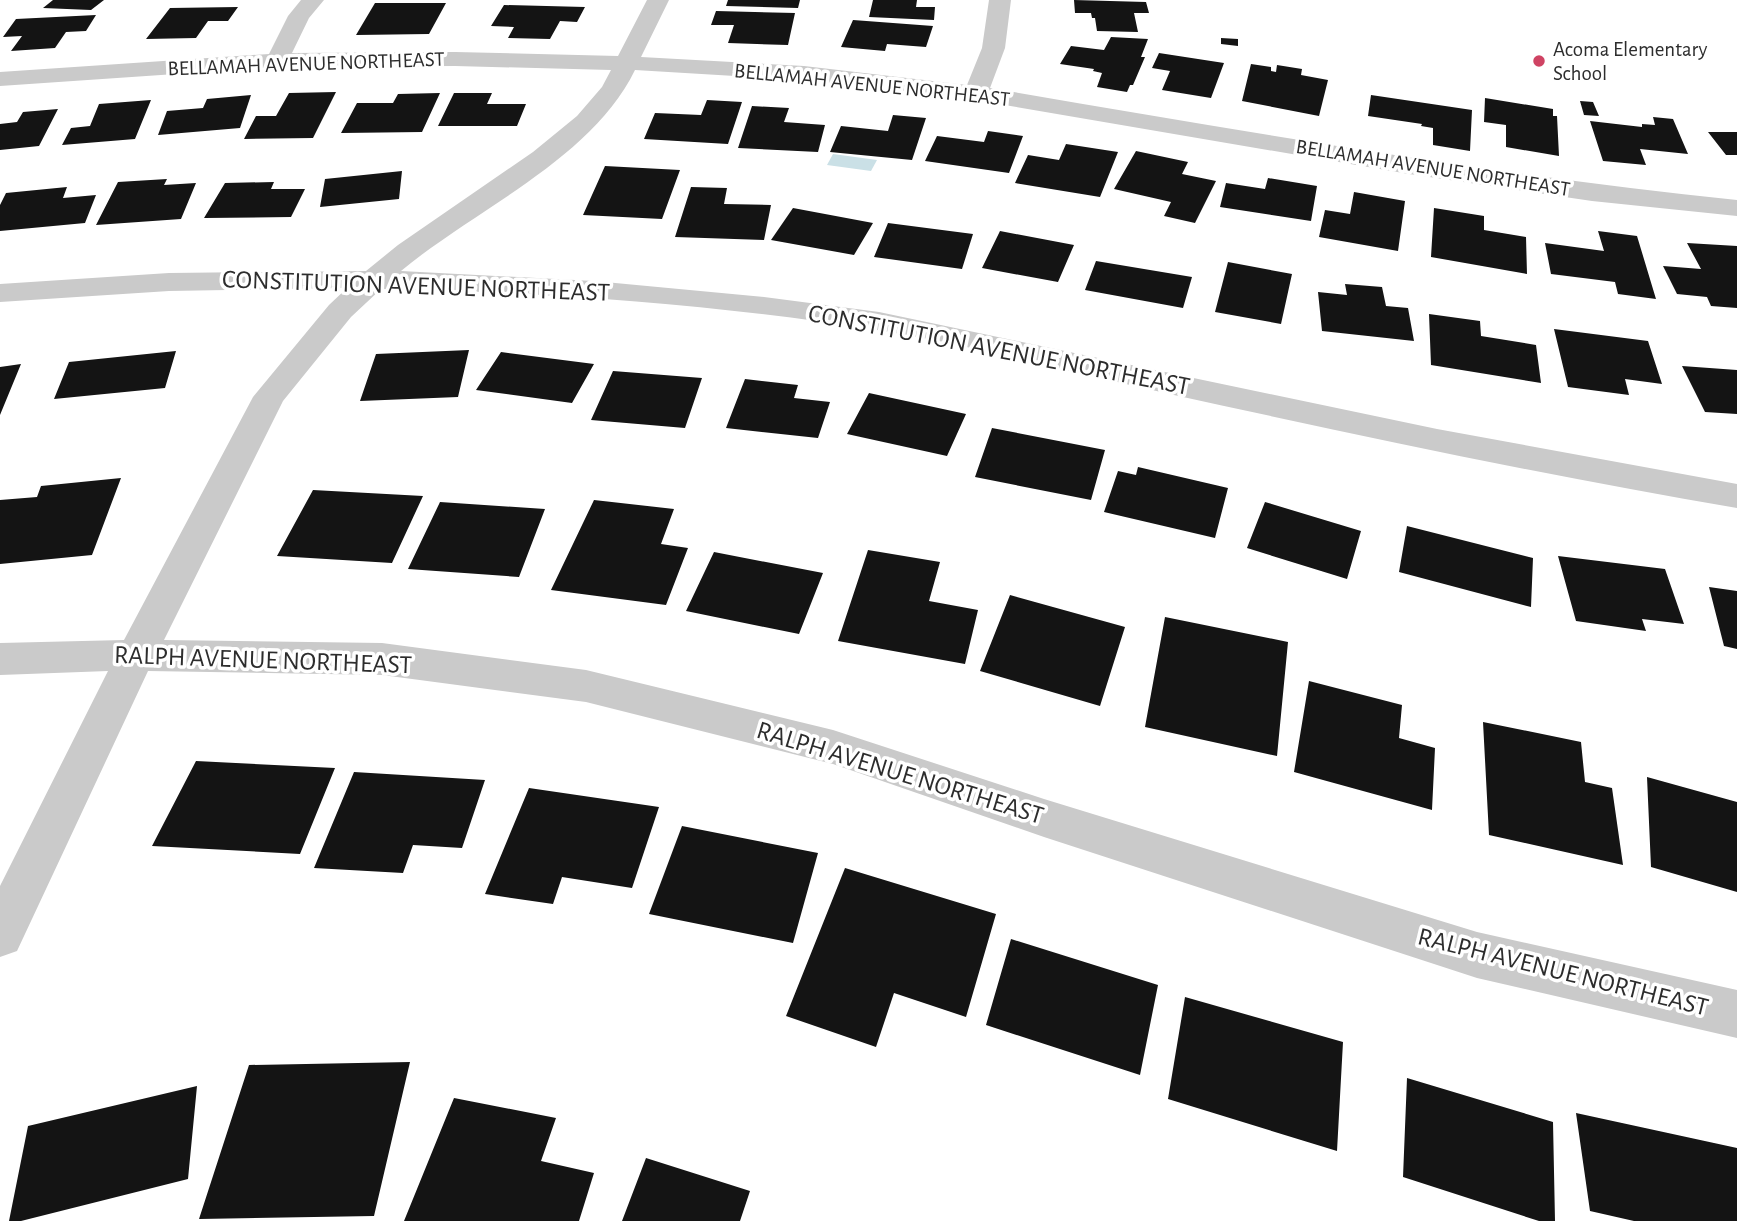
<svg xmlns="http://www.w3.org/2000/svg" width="1737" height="1221" font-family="'Alegreya Sans',sans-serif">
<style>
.water{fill:#cae0e6}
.building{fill:#141414}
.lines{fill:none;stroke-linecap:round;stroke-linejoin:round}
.minor{fill:#cacaca;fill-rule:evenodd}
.poi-dot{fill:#cf4363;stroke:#fff;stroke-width:2.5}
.labels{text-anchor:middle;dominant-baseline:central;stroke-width:7;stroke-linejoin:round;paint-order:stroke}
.far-poi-label{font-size:21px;fill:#2d2d2d;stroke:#fff;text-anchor:start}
.far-street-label{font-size:21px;fill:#2d2d2d;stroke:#fff}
.street-label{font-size:26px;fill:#2d2d2d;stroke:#fff}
</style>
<rect width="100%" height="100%" fill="#fff"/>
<path class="water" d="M833,154L877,160L871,171L827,165Z"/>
<path class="building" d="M53,0H104L91,10L43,8Z
M728,0H800L798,8L726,6Z
M873,0H917L916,7H935L934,20L869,17Z
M1074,0L1146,2L1149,13H1134L1138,32L1097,31L1095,18H1092L1091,13H1075Z
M375,3H446L429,34L356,35Z
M504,5L585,7L577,22L560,21L550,39L508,38L514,27L491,26Z
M238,7L228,21H208L196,38L146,39L170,8Z
M716,11L795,13L788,45L728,43L734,25H711Z
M96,15L86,31L66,32L55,48L11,51L22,36L3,37L16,19Z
M853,20L933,26L926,47L887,44L885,51L841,47Z
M1111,37L1148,39L1141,57H1145L1133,85H1130L1127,92L1097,87L1102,73L1093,71L1094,69L1060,64L1071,46L1104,50Z
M1221,38L1238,39V46L1221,44Z
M1159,53L1224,63L1211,98L1162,90L1170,71L1152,68Z
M1251,64L1271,67V71L1276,72L1277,65L1302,69L1301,75L1328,80L1319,116L1242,101Z
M336,92L313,138L244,139L256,116H276L289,93Z
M440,93L422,132L341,133L357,103H393L398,94Z
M454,93H492L487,104H526L517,126H438Z
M251,95L240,128L158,135L167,111L203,108L207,99Z
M1371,95L1472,110L1470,151L1433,145V128L1421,126L1422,124L1368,116Z
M1485,98L1553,109V116H1557L1559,156L1506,147V125L1484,122Z
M151,100L135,139L62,145L71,128L90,126L99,104Z
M707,100L742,102L728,144L644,139L655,113L701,115Z
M1580,101L1593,102L1599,116L1584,115Z
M752,106L789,108L784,122L825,125L818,152L738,148Z
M58,109L39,146L0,150V124L17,122L23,112Z
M893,115L926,118L912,160L830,152L841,126L888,131Z
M1653,117L1673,119L1688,154L1640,149L1646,165L1603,161L1590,121L1642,127V124L1655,125Z
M988,131L1023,136L1009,173L925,161L937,136L984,142Z
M1708,132H1737V155H1726Z
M1066,144L1118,152L1100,197L1015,183L1028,155L1059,160Z
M1136,151L1188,162L1182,174L1216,181L1195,223L1164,216L1171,202L1114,189Z
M605,166L680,170L662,219L583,215Z
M402,171L399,199L320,207L325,179Z
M1268,178L1317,186L1311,221L1220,207L1226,183L1265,189Z
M167,179L164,185L196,183L181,219L96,225L118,182Z
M274,182L271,189H305L291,217L204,218L225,183Z
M67,187L63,198L96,195L85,223L0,231V205L6,193Z
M691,187L727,188L724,204L771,205L764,240L675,237Z
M1354,192L1405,201L1398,251L1319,237L1325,210L1350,214Z
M793,208L873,223L854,255L771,240Z
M1434,208L1484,216V230L1526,237L1527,274L1431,257Z
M888,223L973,234L962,269L874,257Z
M1000,231L1074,245L1058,282L982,268Z
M1598,231L1637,236L1656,299L1618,294L1615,282L1551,274L1545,243L1604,251Z
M1687,243L1737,246V308L1711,306L1707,297L1677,294L1663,266L1701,269Z
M1096,261L1192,277L1183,308L1085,290Z
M1228,262L1292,274L1281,324L1215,312Z
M1345,284L1382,287L1386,306L1408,308L1414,341L1322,331L1318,292L1347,295Z
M1429,314L1480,321L1481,336L1536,345L1541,383L1431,365Z
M1554,329L1648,341L1662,384L1625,379L1629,395L1568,387Z
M469,350L458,397L360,401L376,354Z
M176,351L165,388L54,399L69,362Z
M501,352L594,364L572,403L476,390Z
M21,364L0,415V367Z
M1682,366L1737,370V414L1705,412Z
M613,371L702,378L685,428L591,420Z
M745,379L798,385L794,398L830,402L818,438L726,428Z
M869,393L966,414L947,456L847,434Z
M992,428L1105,450L1091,500L975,477Z
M1138,467L1228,488L1215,538L1104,512L1118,471L1136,475Z
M121,478L92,555L0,564V500L37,497L41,486Z
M313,490L423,496L392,563L277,556Z
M594,500L674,509L661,544L688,548L666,605L551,590Z
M440,502L545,509L519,577L408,569Z
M1265,502L1361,531L1347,579L1247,548Z
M1407,526L1533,558L1531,607L1399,572Z
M868,550L940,562L929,601L978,610L965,664L838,641Z
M714,552L823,573L799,634L686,611Z
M1558,556L1665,569L1684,624L1642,619L1646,631L1576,621Z
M1709,587L1737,591V649L1724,646Z
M1010,595L1125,627L1100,706L980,671Z
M1165,617L1288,642L1277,756L1145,727Z
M1309,681L1402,705L1399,738L1435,748L1432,810L1294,772Z
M1483,722L1581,742L1585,782L1612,788L1623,865L1489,835Z
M196,761L335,768L300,854L152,846Z
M354,772L485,780L462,848L413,845L403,873L314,868Z
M1647,777L1737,802V892L1651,867Z
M529,788L659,807L632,888L562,877L553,904L485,894Z
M682,826L818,853L793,943L649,914Z
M845,868L996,914L966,1017L894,993L876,1047L786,1016Z
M1011,939L1158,985L1140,1075L986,1025Z
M1185,997L1343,1042L1337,1151L1168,1099Z
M410,1062L374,1216L199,1219L249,1065Z
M1407,1078L1553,1122L1555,1221H1539L1403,1177Z
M197,1086L188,1179L21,1221H9L28,1126Z
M454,1098L556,1118L541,1161L594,1173L579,1221H404Z
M1576,1113L1737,1148V1221H1634L1590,1211Z
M646,1158L750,1191L740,1221H622Z"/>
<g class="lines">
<path class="minor" d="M301,0H324L309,18L292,53L455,52L618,56L647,0H669L641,57L804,66L967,85L982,48L989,0H1011L1005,48L990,88C1238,130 1486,174 1737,200V216L1592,201L1409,174L975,100L804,80L635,70C591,160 475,209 401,271L594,281L764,297L879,312L1437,429L1737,484V508C1548,476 1361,436 1174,395C1075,373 977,346 877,330C714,304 546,292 381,289L351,317L283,401L164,640L382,643L586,670L833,730L1044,799L1477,932L1737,990V1038L1477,978L1044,837L833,764L586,702L382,675L148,671L17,951L0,957V886L108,671L0,675V643L124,640L253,397L329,305L347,288L169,291L0,302V284L169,273L366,271L398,245L533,152L577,116L602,87L611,70L455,66L277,67L0,86V72L269,54L288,16Z"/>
</g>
<circle class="poi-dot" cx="1539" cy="61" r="7"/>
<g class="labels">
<g class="far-poi-label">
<text x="1553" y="49">Acoma Elementary<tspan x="1553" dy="24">School</tspan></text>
</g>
<g class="far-street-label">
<text transform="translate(306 64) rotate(-2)">BELLAMAH AVENUE NORTHEAST</text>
<text transform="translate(872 85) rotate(6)">BELLAMAH AVENUE NORTHEAST</text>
<text transform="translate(1433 168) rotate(9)">BELLAMAH AVENUE NORTHEAST</text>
</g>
<g class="street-label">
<text transform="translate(416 286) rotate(2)">CONSTITUTION AVENUE NORTHEAST</text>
<text transform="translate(999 350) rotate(11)">CONSTITUTION AVENUE NORTHEAST</text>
<text transform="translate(263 660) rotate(2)">RALPH AVENUE NORTHEAST</text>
<text transform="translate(900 773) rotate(17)">RALPH AVENUE NORTHEAST</text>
<text transform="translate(1563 972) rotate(14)">RALPH AVENUE NORTHEAST</text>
</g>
</g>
</svg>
